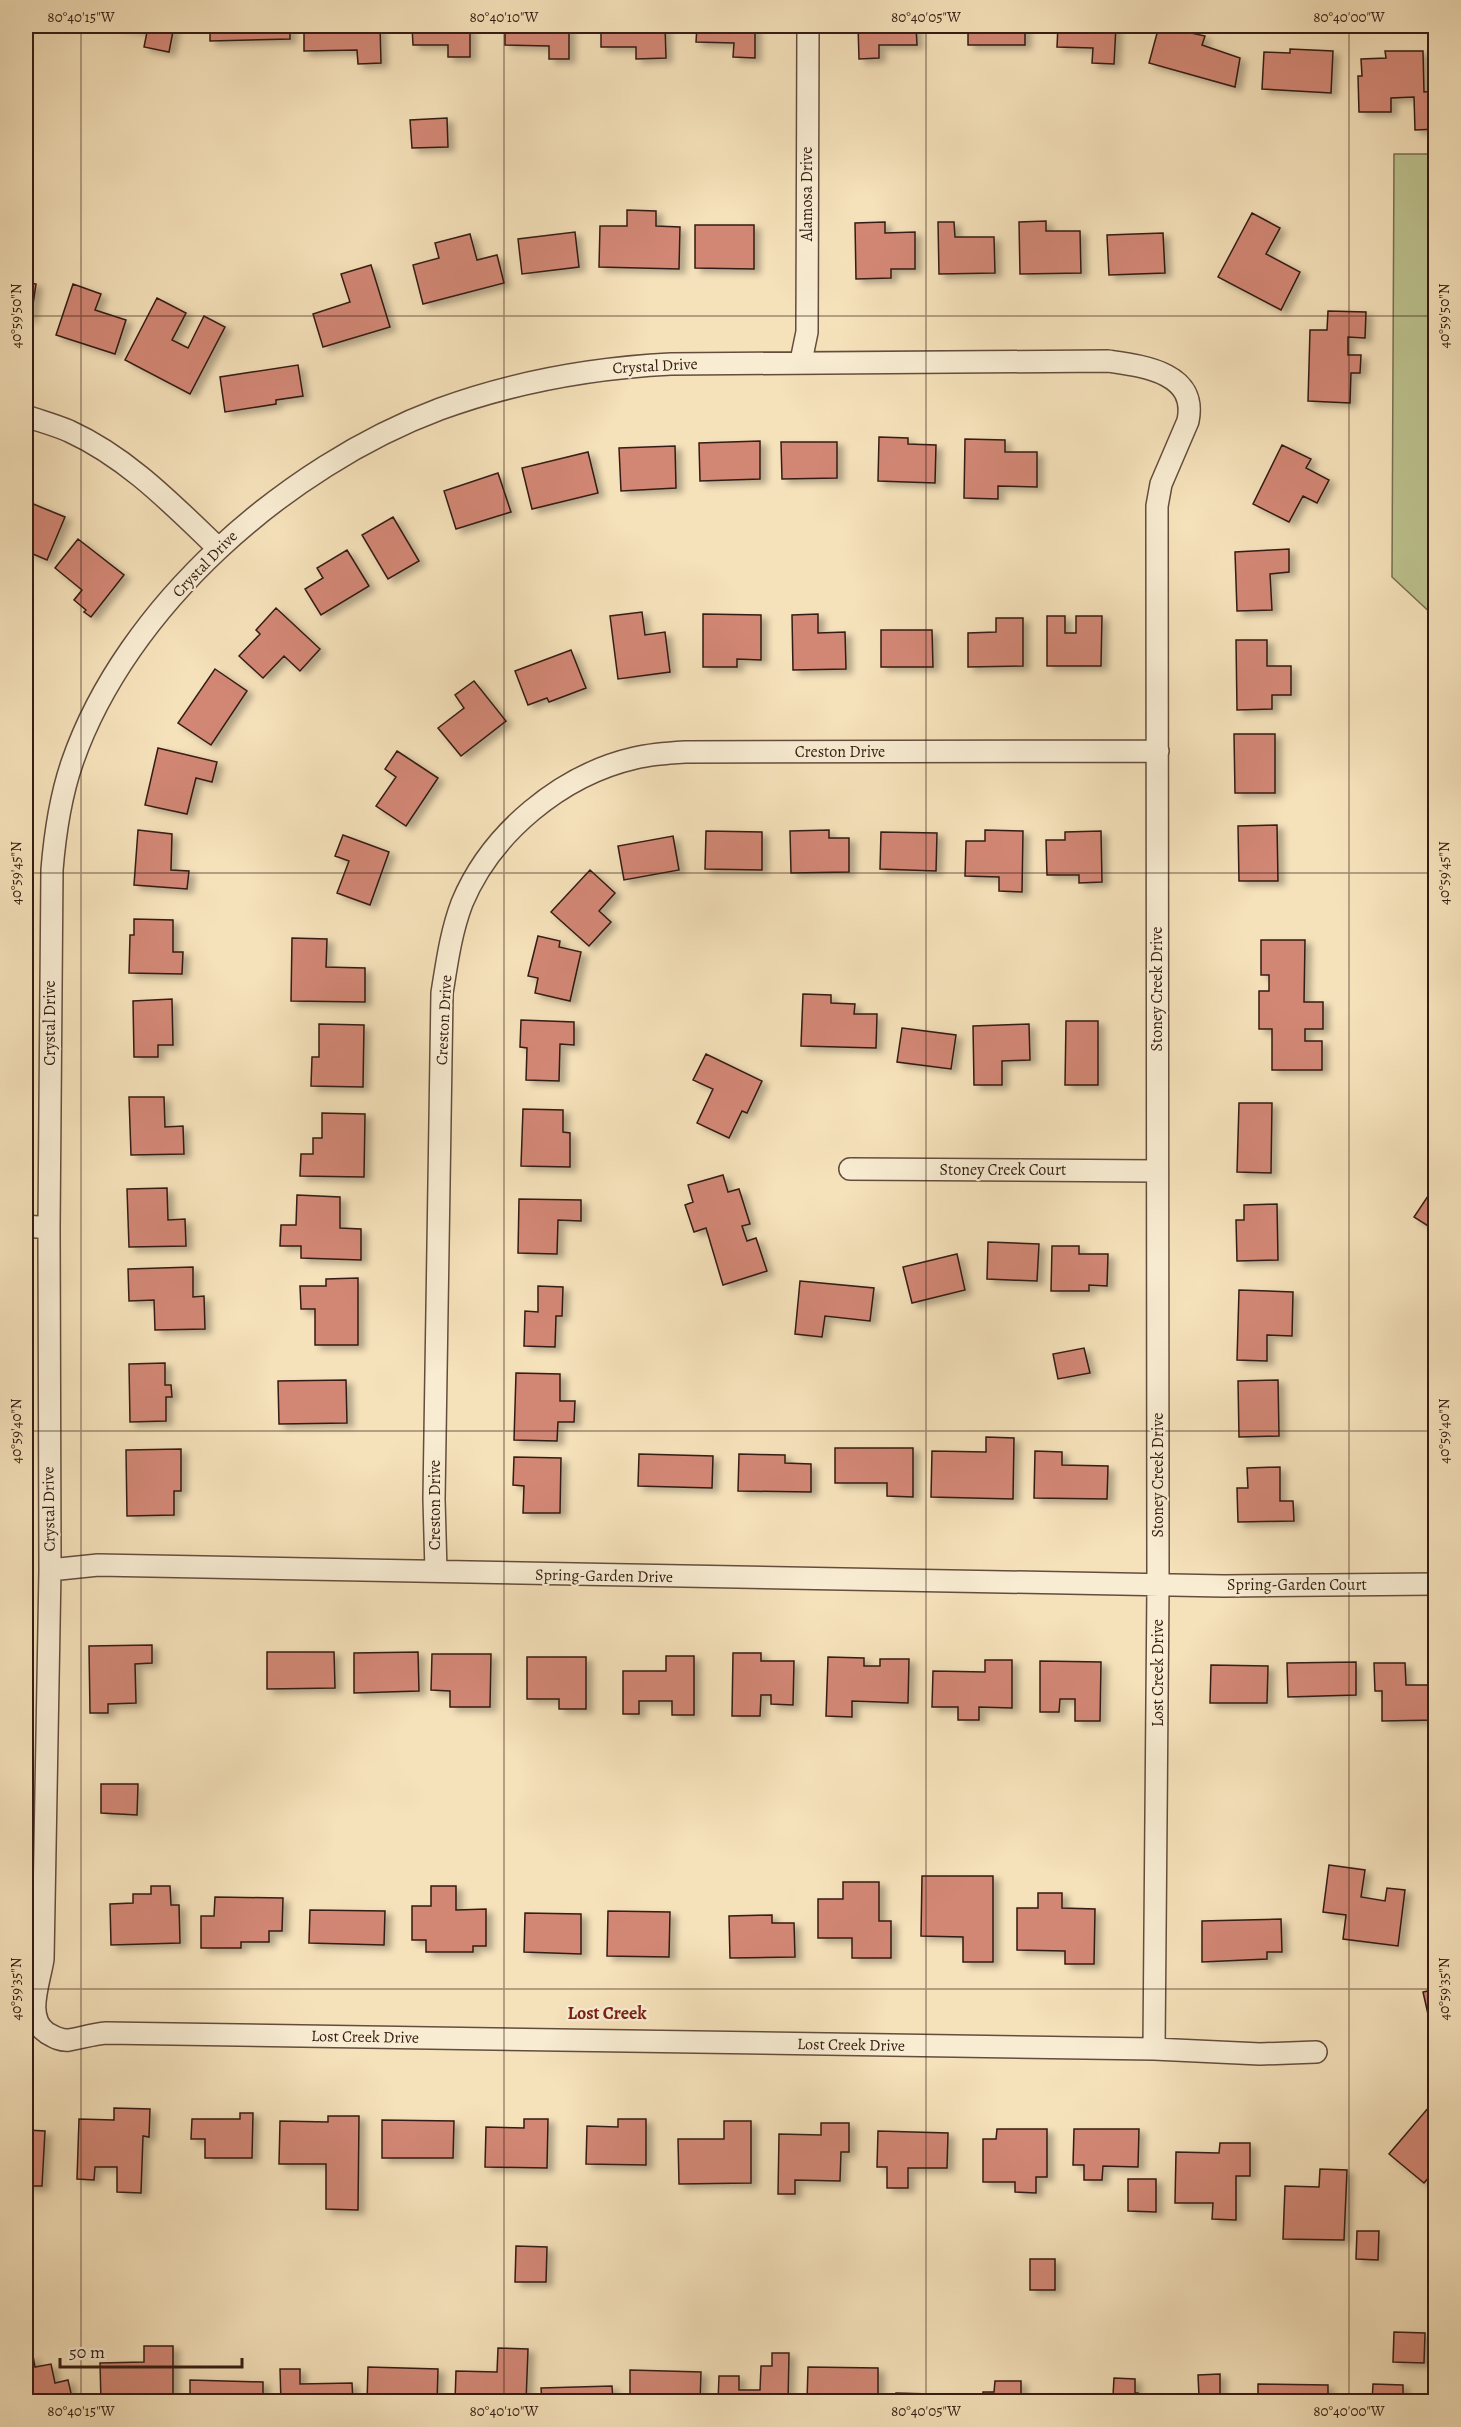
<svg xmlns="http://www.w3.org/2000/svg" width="1461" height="2427" font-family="Alegreya,serif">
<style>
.green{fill:#bcc28f;stroke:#786f51;stroke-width:1.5}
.building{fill:#d28775;stroke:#341c13;stroke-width:1.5;filter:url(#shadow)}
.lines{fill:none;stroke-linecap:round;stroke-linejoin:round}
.street-casing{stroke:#644d3d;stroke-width:24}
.street{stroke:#f8ecd2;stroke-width:21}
.ticks{fill:none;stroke:#341c13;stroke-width:1.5;stroke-opacity:0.45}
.labels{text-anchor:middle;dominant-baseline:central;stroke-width:4.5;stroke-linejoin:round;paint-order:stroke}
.street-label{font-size:16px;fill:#341c13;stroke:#f8ecd2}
.neighbourhood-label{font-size:18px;font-weight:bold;fill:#7a1f14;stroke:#f8ecd2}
.neatline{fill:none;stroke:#341c13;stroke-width:2}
.ticks-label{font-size:15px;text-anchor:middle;fill:#341c13}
</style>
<defs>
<filter id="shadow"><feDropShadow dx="6" dy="4" stdDeviation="3" flood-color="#0004"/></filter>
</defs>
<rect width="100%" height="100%" fill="#f5e1ba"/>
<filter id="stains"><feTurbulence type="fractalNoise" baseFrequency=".00333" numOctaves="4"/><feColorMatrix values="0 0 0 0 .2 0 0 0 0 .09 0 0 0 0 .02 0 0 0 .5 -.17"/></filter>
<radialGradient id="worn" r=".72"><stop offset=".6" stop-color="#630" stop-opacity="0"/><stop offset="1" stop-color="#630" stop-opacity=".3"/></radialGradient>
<path class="green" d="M1394,154H1435V617L1392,577Z"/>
<path class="building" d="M117,26H174L169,52L144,47L147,32Z
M210,26H290V39L210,41Z
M304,26H380L381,63L358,64L357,50L304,51Z
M412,26H470V57H448V45H413Z
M505,26H569V59H549V46L505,45Z
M601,26H665L666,58L636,59V47H601Z
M697,26H755V58L733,57L734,43L696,42Z
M858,26H916L917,45H879V58L859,59Z
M968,26H1025V45H968Z
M1058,26H1116L1114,64L1092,63L1093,48L1057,47Z
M1159,26L1205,36L1202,45L1240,58L1235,87L1149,63Z
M1290,49L1333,51L1331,93L1262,89L1264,52L1290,53Z
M1385,51H1423L1424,92L1436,91V129L1415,130L1414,97L1391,98V112H1359L1358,76H1362L1361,59L1386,58Z
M447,118L448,147L412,148L410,120Z
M627,210L656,211V226L680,227L679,269L599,267L600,226H627Z
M1252,213L1280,228L1266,254L1300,272L1281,310L1218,277Z
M1046,221V231H1080L1081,273L1020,274L1019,222Z
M885,222V233L915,232V269H891V278L856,279L855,223Z
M938,222H954L955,237H994L995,273L939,274Z
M695,225H754V269L695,268Z
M575,232L579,267L522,274L518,239Z
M1163,233L1165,273L1109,275L1107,235Z
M470,234L477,260L497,255L504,283L423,304L413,265L439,258L435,243Z
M371,265L390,327L323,347L313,314L350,302L341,274Z
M26,282L36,284L31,318L26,317Z
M73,284L101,294L95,310L126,320L115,354L56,335Z
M157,298L186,313L172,340L188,348L204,316L225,327L190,394L125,360Z
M1328,311L1366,312L1365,338L1348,337V355H1361L1360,373H1351L1350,403L1308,401L1310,330H1327Z
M298,365L303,396L276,400V404L225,412L220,377Z
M879,437L908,438V444L936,445L935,483L878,481Z
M965,439L1005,440V452H1037V487L998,486V499L964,498Z
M760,441V479L700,481L699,443Z
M781,442H837V478L782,479Z
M1282,445L1311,459L1306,468L1329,480L1317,503L1303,496L1289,522L1253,504Z
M675,446L676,488L621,491L619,448Z
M588,452L598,493L532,509L522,468Z
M498,473L511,512L456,529L444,491Z
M26,501L65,517L47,560L26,551L31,538L26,535Z
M393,517L419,561L388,579L362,535Z
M78,539L124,575L91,617L84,612L86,610L74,600L82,590L55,568Z
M1289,549V572L1270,574L1272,610L1237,611L1235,552Z
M347,550L369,586L321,615L305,589L323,578L317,568Z
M276,608L320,649L300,671L284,656L263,678L239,656L260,634L256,630Z
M642,612L645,635L665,632L670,672L618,679L610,616Z
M703,614L761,615V660L737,659V667H703Z
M818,614V633L845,632L846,669L793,670L792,615Z
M1047,616H1065V633H1076V616H1102L1101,666H1047Z
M996,618H1023V666L968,667V633L996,632Z
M881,630H932L933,667H881Z
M1236,640H1267V666H1291V695H1272V709L1237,710Z
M571,650L586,688L549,702L547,698L528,705L515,671Z
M215,669L247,691L211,745L178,723Z
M474,681L506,721L461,756L438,728L464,708L455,695Z
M1234,734H1275V793H1235Z
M158,748L217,762L212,782L196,778L187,814L145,805Z
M397,751L438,778L406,826L376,806L396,777L385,769Z
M1277,825L1278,881H1239L1238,826Z
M138,830L172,834L171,870L189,871L187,889L134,885Z
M829,830V838H849V872L791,873L790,831Z
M985,830L1023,831L1022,892L999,891V877L965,876L966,841H985Z
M706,831L762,832V870L705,869Z
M1101,831L1102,882L1079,883V875H1047L1046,840H1065V832Z
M881,832L937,833L936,871L880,869Z
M343,835L389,852L370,905L337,893L349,861L335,856Z
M673,836L679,870L624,880L618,846Z
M590,870L615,893L599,911L611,922L589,946L551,912Z
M134,919L173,920V952H183L182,974L129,973L130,935H134Z
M538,936L560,941L559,947L581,952L570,1001L535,993L538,978L528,976Z
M292,938L327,939L326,967L365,968V1002L291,1001Z
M1261,940H1305L1304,1002H1323V1029H1305V1041H1322V1070H1272V1029H1259V991H1269V975H1261Z
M803,994L831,995V1003L855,1004L854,1014H877L876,1048L801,1046Z
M172,999L173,1045H158V1057H134L133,1001Z
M521,1020L574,1022V1045L560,1044L559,1081L526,1080L527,1048L520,1047Z
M1066,1021H1098V1085H1065Z
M319,1024L364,1025L363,1087L311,1086L312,1057H319Z
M1029,1024L1030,1060L1002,1061V1085H974L973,1026Z
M902,1028L956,1035L951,1069L897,1062Z
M706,1054L762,1081L747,1113L742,1111L729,1138L697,1123L713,1089L693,1080Z
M129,1097H164L165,1127L183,1126L184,1154L131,1155Z
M1239,1103H1272L1271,1173L1237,1172Z
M523,1109L563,1110V1132L570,1133V1167L521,1166Z
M322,1113L365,1114L364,1177L300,1176L301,1154H313V1138H322Z
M723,1175L728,1192L739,1189L750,1224L742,1226L747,1241L756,1238L767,1271L723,1285L706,1228L694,1232L685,1205L693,1202L688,1185Z
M1436,1184V1231L1414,1217Z
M167,1188L168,1220L185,1219L186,1246L129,1247L127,1189Z
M297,1195L340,1197V1228L361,1229V1260L301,1258V1246H280L281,1225H296Z
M519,1199L581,1200V1221L558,1220L557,1254L518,1253Z
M1277,1204L1278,1260L1237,1261L1236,1220H1244V1205Z
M988,1242L1039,1244L1037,1281L987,1279Z
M1052,1246H1079V1254H1108L1107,1286L1089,1285V1291H1051Z
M957,1254L965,1290L912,1303L903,1267Z
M193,1267V1297L204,1296L205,1329L155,1330L154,1300L129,1301L128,1269Z
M358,1278V1345H315V1309H301L300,1286H326V1279Z
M800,1281L874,1288L870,1321L825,1316L822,1337L795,1334Z
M538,1286L563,1287L562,1316H556L555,1347L524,1346L525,1311L538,1312Z
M1239,1290L1293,1292L1292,1336L1267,1335V1361L1237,1360Z
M1084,1348L1090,1373L1058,1379L1053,1354Z
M165,1363V1385H171L172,1397H166V1421L130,1422L129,1364Z
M516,1373L560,1374V1401H575L574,1422H558L557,1441L514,1440Z
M346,1380L347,1423L279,1424L278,1381Z
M1278,1380L1279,1436L1239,1437L1238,1381Z
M986,1437L1014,1438L1013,1499L931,1497L932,1451L986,1452Z
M835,1448H913V1497L887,1496V1483H835Z
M181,1449V1491H174V1515L127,1516L126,1450Z
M1035,1451L1062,1452V1465L1108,1466L1107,1499L1034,1498Z
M639,1454L713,1456L712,1488L638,1486Z
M739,1454L785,1455V1463L811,1464V1492L738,1491Z
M514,1457L561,1458L560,1513H523L524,1486L513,1485Z
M1280,1467V1501H1293L1294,1521L1238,1522L1237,1488H1248L1247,1468Z
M152,1645V1663L135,1664L136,1703L108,1704V1713H90L89,1646Z
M267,1652H334L335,1688L267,1689Z
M418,1652L419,1691L354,1693V1653Z
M733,1653H761V1661H794L793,1705L771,1704V1695H761L760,1716H732Z
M432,1654H491L490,1707H450V1691L431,1690Z
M666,1656H694V1715H672V1701H639V1714H623V1671H666Z
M527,1657H586V1709H559V1699H527Z
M828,1657L864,1658V1666H880V1659H909L908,1703L852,1701V1717L826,1716Z
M985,1660H1012V1708L979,1707V1720H958V1707H932L933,1671L985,1672Z
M1040,1661L1101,1662L1100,1721H1075V1699H1060L1059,1712H1040Z
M1356,1662V1695L1288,1697L1287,1663Z
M1374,1663H1405L1406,1685H1436V1720L1382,1721V1691H1375Z
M1211,1665L1268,1666L1267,1703H1210Z
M101,1784H138L137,1815L101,1813Z
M1329,1865L1365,1870L1361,1897L1385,1901L1387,1888L1405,1890L1398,1946L1343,1939L1346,1915L1323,1912Z
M922,1876H993V1962H963V1937L921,1936Z
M843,1882H879V1921H891V1958H852V1938H818V1899H843Z
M151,1886H170L171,1905H179L180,1943L111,1945L110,1904L133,1903V1894H151Z
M431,1886H456V1910L486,1909V1946H473V1952H426V1940H412V1906H431Z
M1038,1893H1062V1908L1095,1909L1094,1964H1065V1951L1017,1950V1908H1038Z
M215,1897L283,1898L282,1931H269V1942H241V1948H201V1916H214Z
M310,1910L385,1911L384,1945L309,1943Z
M608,1911L670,1912L669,1957L607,1956Z
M525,1913L581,1914V1954L524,1952Z
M772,1915V1923H794L795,1957L730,1958L729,1916Z
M1281,1919L1282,1952H1267V1959L1202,1962V1921Z
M1436,1989V2022L1430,2023L1423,1992Z
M1429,2107L1436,2113V2169L1424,2183L1389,2154Z
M114,2108L150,2109L149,2137L143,2136L141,2193L117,2192V2167H95L94,2180L77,2179L79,2119L114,2120Z
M240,2113H253L252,2158H205V2139H191L192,2119H240Z
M328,2116H359L358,2210L326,2209V2164H279L280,2121L328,2122Z
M524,2119H548L547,2168L485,2167L486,2127L524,2128Z
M618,2119H646V2165L586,2164L587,2126L618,2127Z
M382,2120L454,2121L453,2158H382Z
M724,2121H751V2183L679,2184L678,2139H724Z
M821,2123H849V2152H841L840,2181L795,2180V2194H778L779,2134L821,2135Z
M997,2129H1047V2177H1036V2193L1015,2192V2182H983V2139H996Z
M1074,2129H1139L1138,2167L1103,2166L1102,2180H1084V2165H1073Z
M26,2130L45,2131L42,2186H26Z
M878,2131L948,2133L947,2168H908V2188H887V2167H877Z
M1220,2143H1250V2176H1236V2220L1212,2219L1213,2203H1175L1176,2152L1219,2153Z
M1320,2169L1347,2170L1344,2240L1283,2239L1285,2186L1319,2187Z
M1128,2179H1156V2212L1128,2211Z
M1357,2231H1379L1378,2260L1356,2259Z
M516,2246L547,2247L546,2282H515Z
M1030,2259H1055V2290H1030Z
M1394,2332L1425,2333L1424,2363L1393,2362Z
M144,2346H173V2400L101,2402L100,2363L144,2362Z
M498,2348L528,2349L526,2402H455L456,2371L497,2372Z
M772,2353H789L788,2402H718L719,2376H739V2390H760L761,2366H772Z
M33,2356L35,2367L51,2364L55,2383L68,2380L73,2402H26V2358Z
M368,2367L438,2369L437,2402H367Z
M808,2367L878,2368V2402L807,2401Z
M280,2369H300V2384L352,2383L353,2402H281Z
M630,2370L701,2372L700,2402H630Z
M1220,2374V2396H1236V2402H1167L1166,2397L1199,2396L1198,2375Z
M1114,2378L1135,2379V2393H1138V2402H1080V2394L1113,2396Z
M190,2380L263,2382V2402H190Z
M995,2381H1021V2394L1054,2395V2402H983V2392H994Z
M1258,2384L1328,2385V2402H1258Z
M1373,2384L1403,2385V2401L1416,2402H1372Z
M612,2386L613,2402H542L541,2388Z
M896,2393L965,2395V2402H896Z"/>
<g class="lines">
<defs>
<path id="street" d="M801,361L807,332L808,26
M26,416C40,421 55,425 69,431C128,458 172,504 218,548
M850,1169L1156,1171
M26,1226L49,1228
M50,1570L98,1565L1224,1586L1436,1584
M436,1571L434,1499L442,993C447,962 451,932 462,903C491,833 561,775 635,758C652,754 668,753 685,752L1158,751
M1154,2049L1158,1585L1157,506L1161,484L1188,421C1198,372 1142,366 1108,361L671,364C593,368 514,382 440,409C287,466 126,606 72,763C60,798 55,833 52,870L49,1228L50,1570L43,1959C40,1981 24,2018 47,2033C54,2037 60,2041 69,2040C81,2038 93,2034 106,2033L1154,2049L1260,2054L1316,2052"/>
</defs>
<use href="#street" class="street-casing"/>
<use href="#street" class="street"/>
</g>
<path class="ticks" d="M81,26V2402M504,26V2402M926,26V2402M1349,26V2402M26,316H1436M26,873H1436M26,1431H1436M26,1989H1436"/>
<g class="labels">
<g class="street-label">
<text transform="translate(807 194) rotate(-90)">Alamosa Drive</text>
<text transform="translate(655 366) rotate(-3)">Crystal Drive</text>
<text transform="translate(205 564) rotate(-46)">Crystal Drive</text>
<text x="840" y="752">Creston Drive</text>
<text transform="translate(1157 989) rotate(-90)">Stoney Creek Drive</text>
<text transform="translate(444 1020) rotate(-87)">Creston Drive</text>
<text transform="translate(50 1023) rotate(-90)">Crystal Drive</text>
<text x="1003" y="1170">Stoney Creek Court</text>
<text transform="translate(1158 1475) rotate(-90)">Stoney Creek Drive</text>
<text transform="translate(435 1505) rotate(-90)">Creston Drive</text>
<text transform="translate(49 1509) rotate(-91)">Crystal Drive</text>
<text transform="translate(604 1576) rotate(1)">Spring-Garden Drive</text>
<text x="1297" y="1585">Spring-Garden Court</text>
<text transform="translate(1158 1673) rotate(-90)">Lost Creek Drive</text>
<text transform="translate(365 2037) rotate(1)">Lost Creek Drive</text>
<text transform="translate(851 2045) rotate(1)">Lost Creek Drive</text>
</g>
<g class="neighbourhood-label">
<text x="607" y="2013">Lost Creek</text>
</g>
</g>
<rect width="1461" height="2427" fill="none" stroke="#f5e1ba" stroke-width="66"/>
<path d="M60 2358v9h182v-9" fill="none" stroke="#341c13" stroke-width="3"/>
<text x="69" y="2358" font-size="18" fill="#341c13" stroke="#f8ecd2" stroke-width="4.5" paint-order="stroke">50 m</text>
<rect x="33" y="33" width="1395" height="2361" class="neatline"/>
<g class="ticks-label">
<text x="81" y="22">80°40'15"W</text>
<text x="504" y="22">80°40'10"W</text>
<text x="926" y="22">80°40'05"W</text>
<text x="1349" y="22">80°40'00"W</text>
<text transform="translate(16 316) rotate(-90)" y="5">40°59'50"N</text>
<text transform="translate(1444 316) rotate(-90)" y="5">40°59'50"N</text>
<text transform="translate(16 873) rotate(-90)" y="5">40°59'45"N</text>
<text transform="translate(1444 873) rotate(-90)" y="5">40°59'45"N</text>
<text transform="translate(16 1431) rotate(-90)" y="5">40°59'40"N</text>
<text transform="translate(1444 1431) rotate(-90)" y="5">40°59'40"N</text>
<text transform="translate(16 1989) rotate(-90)" y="5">40°59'35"N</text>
<text transform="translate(1444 1989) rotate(-90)" y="5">40°59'35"N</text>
<text x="81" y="2416">80°40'15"W</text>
<text x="504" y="2416">80°40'10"W</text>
<text x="926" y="2416">80°40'05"W</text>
<text x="1349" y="2416">80°40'00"W</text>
</g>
<rect width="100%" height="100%" filter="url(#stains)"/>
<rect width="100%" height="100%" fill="url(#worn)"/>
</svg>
